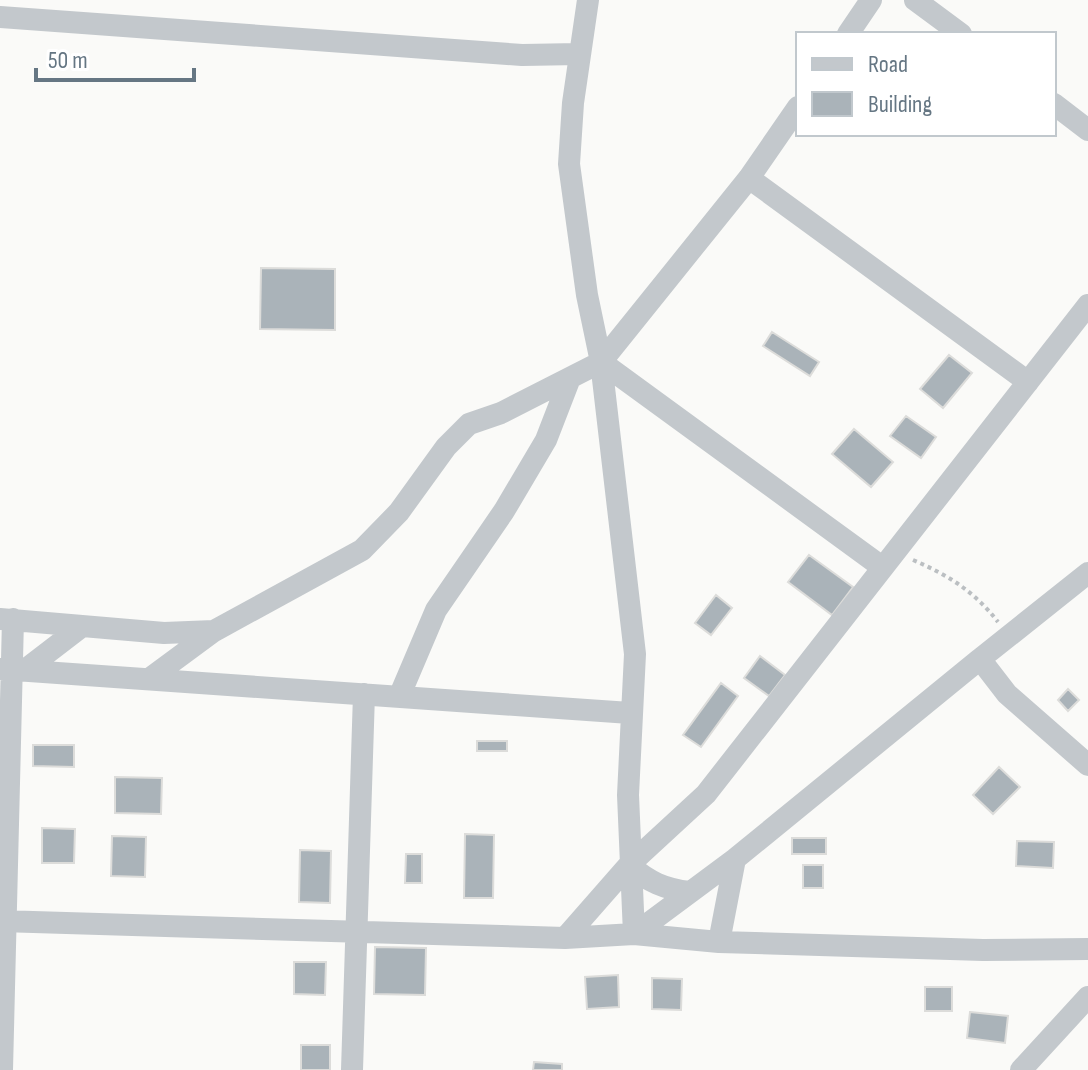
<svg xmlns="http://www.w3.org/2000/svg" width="1088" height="1070" font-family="'Sofia Sans Condensed',sans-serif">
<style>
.building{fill:#aab3b9;stroke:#dcdcda;stroke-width:2}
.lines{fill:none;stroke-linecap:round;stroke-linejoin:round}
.path{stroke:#bbbfc2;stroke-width:4;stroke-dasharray:4 4;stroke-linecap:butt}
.street{stroke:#c3c8cc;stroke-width:22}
</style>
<rect width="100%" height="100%" fill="#fafaf8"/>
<path class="building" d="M261,268L335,269V330L260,329Z
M772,332L819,362L810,376L763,346Z
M949,355L972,373L943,408L920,389Z
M906,416L936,437L921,458L890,436Z
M854,429L893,462L871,487L832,454Z
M809,555L853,587L832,615L788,582Z
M716,595L732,608L711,635L695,623Z
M760,656L785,675L769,696L744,678Z
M721,683L738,696L701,747L683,735Z
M1068,689L1079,700L1068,711L1058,700Z
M477,741H507V751H477Z
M33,745H74V767L33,766Z
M999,767L1020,787L993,814L973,795Z
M115,777L162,778L161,814L115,813Z
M42,828L75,829L74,863H42Z
M465,834L494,835L493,898H464Z
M112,836L146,837L145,877L111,876Z
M792,838H826V854H792Z
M1017,841L1054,842L1053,868L1016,866Z
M300,850L331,851L330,903L299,902Z
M406,854H422V883H405Z
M803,865H823V888H803Z
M375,947L426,948L425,995L374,994Z
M294,962H326L325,995L294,994Z
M618,975L619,1007L587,1009L585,977Z
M652,978L682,979L681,1010L652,1009Z
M925,987H952V1011H925Z
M970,1012L1008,1016L1005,1043L967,1038Z
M301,1045H330V1070H301Z
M534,1062L562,1064V1070H533Z"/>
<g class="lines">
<path class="path" d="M913,560C948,575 974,591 998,622"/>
<path class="street" d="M588,0L573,103L569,164L587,295L601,362L635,654L628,795L634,934
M915,0L961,34
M0,17L522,55L579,54
M848,34L871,0
M1054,104L1088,130
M749,178L1028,382
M601,362L882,567
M1088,573L980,659L1007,694L1088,765
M0,619L164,633L214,631
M0,669L630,713
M25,670L81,627
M149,679L214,631L362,550L399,512L446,447L469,424L501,413L601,362L749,178L798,107
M399,697L436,610L504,511L546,440L570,378
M629,865C649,882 664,889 690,892
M0,921L565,938L634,934L719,942L983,950L1088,949
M634,934L735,859L980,659
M565,938L629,865L706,794L1088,305
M719,942L735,859
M2,1070L13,619
M352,1070L364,694
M1021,1070L1088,997"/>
</g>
<rect x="796" y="32" width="260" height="104" fill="#ffffff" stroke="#c1c8cd" stroke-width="2"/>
<rect x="812" y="58" width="40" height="12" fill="#c3c8cc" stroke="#c1c8cd" stroke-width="2"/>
<text x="868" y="72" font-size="24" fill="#657683">Road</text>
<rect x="812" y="92" width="40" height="24" fill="#aab3b9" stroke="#c1c8cd" stroke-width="2"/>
<text x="868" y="112" font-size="24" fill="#657683">Building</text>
<path d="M36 68v12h158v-12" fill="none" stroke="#657683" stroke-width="4"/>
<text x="48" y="68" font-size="24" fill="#657683" stroke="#ffffff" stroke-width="6" paint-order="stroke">50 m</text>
</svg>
